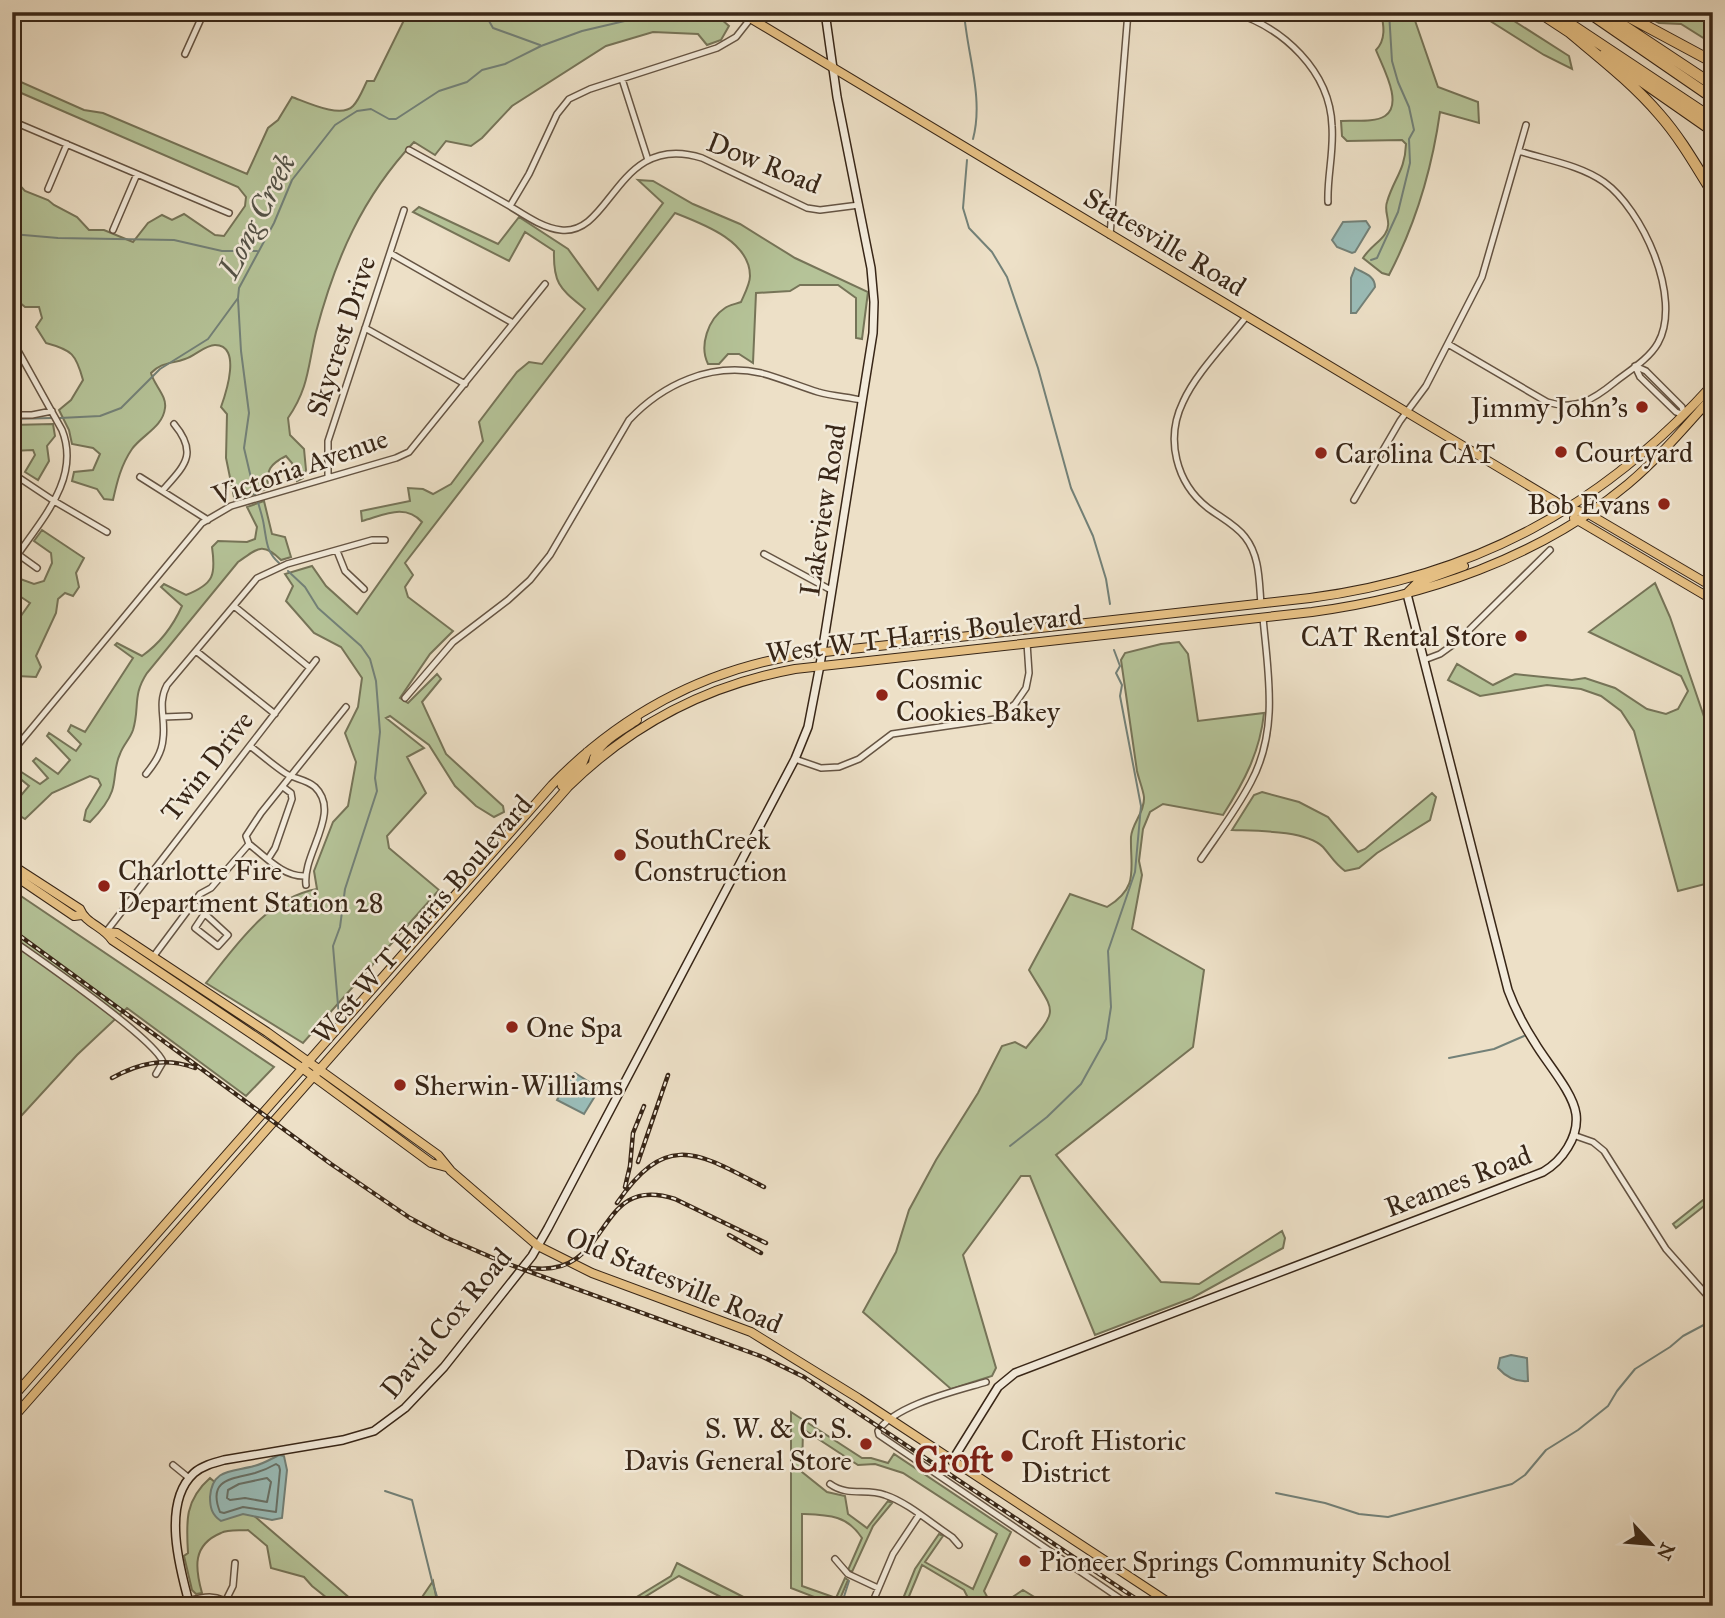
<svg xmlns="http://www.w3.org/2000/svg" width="1725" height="1618" font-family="'IM FELL Great Primer',serif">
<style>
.green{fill:#b5c398;stroke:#767458;stroke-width:2}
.water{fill:#9abdb9;stroke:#738178;stroke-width:2}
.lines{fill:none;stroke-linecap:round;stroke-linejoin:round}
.shore{stroke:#697268;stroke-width:2}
.stream{stroke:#738178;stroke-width:2}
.minor-casing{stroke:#655443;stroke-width:8}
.secondary-casing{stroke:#382617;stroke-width:10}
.primary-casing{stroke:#382617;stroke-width:10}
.motorway-casing{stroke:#382617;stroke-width:12}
.minor{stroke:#f3ebdb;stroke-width:5}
.secondary{stroke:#f3ebdb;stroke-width:7}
.primary{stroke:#e6c084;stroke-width:8}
.motorway{stroke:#e6c084;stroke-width:10}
.rail-casing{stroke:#382617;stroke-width:4.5}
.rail{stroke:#f3ebdb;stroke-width:2;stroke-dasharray:5;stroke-linecap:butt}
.poi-dot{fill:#8f2418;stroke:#f3ebdb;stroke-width:2.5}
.labels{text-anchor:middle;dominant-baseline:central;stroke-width:5;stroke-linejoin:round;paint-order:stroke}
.street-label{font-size:28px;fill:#382617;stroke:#f3ebdb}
.poi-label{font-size:28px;fill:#382617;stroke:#f3ebdb;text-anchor:start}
.water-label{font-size:30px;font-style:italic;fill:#555348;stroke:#f3ebdb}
.district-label{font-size:35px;font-weight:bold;fill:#7a1f14;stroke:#f3ebdb}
</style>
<rect width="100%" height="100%" fill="#ede0c7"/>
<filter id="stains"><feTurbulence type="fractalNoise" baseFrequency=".00286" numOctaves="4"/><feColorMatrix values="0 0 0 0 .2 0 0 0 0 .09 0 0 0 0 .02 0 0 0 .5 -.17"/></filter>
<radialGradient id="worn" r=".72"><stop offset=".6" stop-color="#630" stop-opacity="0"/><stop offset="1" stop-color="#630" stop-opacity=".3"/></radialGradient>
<path class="green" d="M408,12H713L729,26L721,40L707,45L698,34L653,32L606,46L512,106L482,138L471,146L446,141L435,155L414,142C362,197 335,260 316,332C308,365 309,388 288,418L290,435L304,449L306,470L303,478L297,481L292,463L286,456C270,464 266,470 268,488L235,502L226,458L227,414L221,407C226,393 242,345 215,345C205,345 195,356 185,359C172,364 161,362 151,373C154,385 167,396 165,408C163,427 142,435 132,449C121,465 117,482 113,500L104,499L97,489L72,481L74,472L93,470L100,454L93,448L72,444L69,430L59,410L71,400L83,380C76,354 72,350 46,343L36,327L42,318L39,307H25L12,296V177L25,191L48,200L54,205L77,217L89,230H104L133,242L148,223L162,215L172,220L184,214L215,235L224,236L245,206L246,197L238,187L12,89V78L84,110L103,113L247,174L268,128L278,120L292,97C306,102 341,119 353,106C359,100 363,89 367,81H374Z
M1381,12H1412L1438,87L1478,102L1479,123L1440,112C1432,169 1415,225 1389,275L1382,273L1363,258C1370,247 1380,242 1385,234C1393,222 1383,213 1387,202C1394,178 1405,171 1406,144L1402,140L1347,141L1342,136L1341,121C1354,120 1374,123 1385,116C1404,104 1382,66 1376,50C1386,40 1384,26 1381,12Z
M1476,12H1500L1569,56L1572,69L1544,55Z
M1638,12H1704L1713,28V44L1681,24L1659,23Z
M638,180L653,181L693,204L740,224L795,258L868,292L862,339L856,338V298L838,285H800L790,291L756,293L753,363L739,354H728L719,364H708C699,346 708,319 725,308C729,305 736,304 741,302C744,295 750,284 750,276C750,241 703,224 675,213L405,563L413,575L405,587L408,597L453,631L430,654L400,698L408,703L437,674L441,679L422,702L446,754L503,806L504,812L494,817L476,806L455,786L429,745L390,716L386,718L424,748L407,757L426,793L387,836L389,848L439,890L303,1043L206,983C236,946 267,898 317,889L314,871L333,822L348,806L356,762L345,733L358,707L362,678L341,647L314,633L286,601L293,586L285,574L312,566L326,586L357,614L422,522C405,503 384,515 362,521L361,511L410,501L408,488L423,489L433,494L451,484L483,441L479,422L517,372L529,362L542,364L585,309C561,289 553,285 554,251L525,232L509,261L413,212L419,207L498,244L519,217L568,249L598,290L663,203Z
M53,424L55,436L47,446L49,461L38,480L25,472L35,455L33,450L12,451V425Z
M264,501L272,534L285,537L291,557L281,560C262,541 257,549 238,562L147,673C132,696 140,707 133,730C130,739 123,745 120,754C114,766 116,779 112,791C108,803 99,813 90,822L84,820L86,810L101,785L98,779L90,776L52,793L25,819L17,814L19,810L12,805V796L18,799L29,786L12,772V766L40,784L48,778L33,761L36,758L58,774L70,760L47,736L49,733L76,751L81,744L68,731L71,725L85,732L133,658L115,645L117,643L142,656C159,644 173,626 182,606L161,587L164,584L186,595C214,584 216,575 212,547L218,541L247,542L255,539L257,527L247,507Z
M42,530L84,558L76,573L79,587L73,596L65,593L58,599L56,613L36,656L41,667L36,677L17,676L12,681V649L15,642L16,623L30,603L12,591V576L34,584L44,581L52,563L51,553L34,541Z
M1655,583L1670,617L1713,743V882L1678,891L1634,731L1621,711L1601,696L1581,689L1547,685L1480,696L1448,680L1457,664L1493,685L1515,674L1572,680L1585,678L1615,688L1647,709L1666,714L1678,709L1688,691L1681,676L1589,632Z
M1179,642L1188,654L1198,721L1264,713C1260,752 1244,782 1223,815L1163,804L1150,812L1143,829L1139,861L1142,875L1132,929L1204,970L1193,1047L1056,1155L1161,1282L1199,1284L1282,1231L1285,1238L1283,1248L1192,1298L1095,1335L1030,1176H1021L963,1255L996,1368L992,1376L951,1389L863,1312L896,1252L909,1210L936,1160L978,1093L1002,1046L1015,1042L1026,1048C1060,1007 1055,1014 1029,970L1070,894L1107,907C1140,887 1130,869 1131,837C1132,823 1145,812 1144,797C1143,789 1139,780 1137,771C1132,734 1126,697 1121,660L1125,653L1161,644Z
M1262,792L1299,802L1328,817L1358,852L1365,849L1432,793L1436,797L1430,820L1377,853L1359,868L1345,871C1334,863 1331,856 1323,847C1305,830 1256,831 1232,830L1254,795Z
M12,890L274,1067L246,1096L127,1008L77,1055L12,1126Z
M1713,1192V1199L1676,1228L1673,1224Z
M791,1412L862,1458H871L888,1463L894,1454L1011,1532L984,1591L992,1606H972L964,1590L922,1565L905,1606H900L915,1569L939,1534L943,1536L925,1562L973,1589L997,1534L903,1473L875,1464L858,1465L803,1429L802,1472L827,1492L845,1496L848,1514L867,1528L888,1501L892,1503L873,1526L852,1572L848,1570L862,1538C847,1515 829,1515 802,1514V1586L836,1598L845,1578L848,1580L837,1606H814L817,1598L791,1588Z
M210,1478L359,1606H337L312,1586L304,1577L271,1568L267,1546L248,1530C240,1531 228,1529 221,1533C192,1545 195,1568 202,1593L196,1594L192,1590L184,1556L188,1553C186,1521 185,1500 210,1478Z
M677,1563L761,1606H739L679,1576L630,1606H622L671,1576Z
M433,1581L438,1606H416Z
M1023,1590L1049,1606H1028L1023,1603L1019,1606H999Z"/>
<path class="water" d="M1366,221L1370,227L1355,252L1352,253L1337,247L1332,240L1343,222Z
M1355,268C1363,273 1375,275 1375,287L1356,313H1351V278Z
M575,1073L597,1087L595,1096L584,1114L557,1100L568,1078Z
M1511,1355L1527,1358L1528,1381C1516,1382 1506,1377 1498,1368L1500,1358Z
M279,1455L284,1456L287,1470L282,1518L272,1520L243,1514L221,1521C212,1515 210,1508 210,1497C212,1468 233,1472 254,1466C263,1464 271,1459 279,1455Z"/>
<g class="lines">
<path class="shore" d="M276,1464L279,1466L280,1470L276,1512L243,1507L224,1513L220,1512C207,1479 232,1479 255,1473C262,1471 269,1468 276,1464Z
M267,1478L271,1482L267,1502L245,1498L230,1500L227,1498L228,1490L239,1484Z"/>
<path class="stream" d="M484,12L493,28L540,45
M964,12C967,54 984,98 973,139
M967,160L963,208L969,228L992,252L1007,277L1038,368L1071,488L1093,536L1106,579L1110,604
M12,234L58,238L174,240L222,251H257
M1371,260L1377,258L1398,212L1410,163L1409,139L1414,130L1409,107L1398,82L1392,61L1389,12
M238,299L241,351L249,413L244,448L255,495
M60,418L100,416L121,408L160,369L208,339L238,298L239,288L274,223L292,180L335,125L357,111L371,109L389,119H396L439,91L467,82L482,70L505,64L541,46L582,31L663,12
M12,419L52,418
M258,502C260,510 263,518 264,526C267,542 266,551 279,563
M288,571L305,587L318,608L361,646L370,659L376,681L380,732L375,778L377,791L345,889L340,927L333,946L339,1017
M1449,1058L1494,1049L1524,1036
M1010,1146L1047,1117L1081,1084L1106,1039L1111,1007L1108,951L1135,872L1141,806L1120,696L1122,685L1116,673L1120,666L1114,650
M385,1491L412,1500L432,1581L440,1606
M1276,1493L1325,1503L1359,1514L1388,1517L1512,1484L1525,1475L1546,1450L1578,1430L1608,1406L1617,1391L1635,1369L1670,1347L1683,1336L1713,1320
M841,1606L849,1581"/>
<defs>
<path id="minor" d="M1232,12C1283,27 1330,71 1332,126C1334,152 1327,177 1328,202
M185,54L204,12
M622,79L648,160
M12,121L229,213
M409,150C442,168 475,186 508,205C523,214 542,228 561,230C612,236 617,131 702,158L807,208L820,210L859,205
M48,189L67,144
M510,206L529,174L557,114L569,99L590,89L717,48L736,37L751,18
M113,230L137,174
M1110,235L1128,12
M390,253L513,323
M1246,317C1226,343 1196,373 1183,402C1165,439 1176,483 1208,508C1220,517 1236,525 1245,537C1260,556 1259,581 1261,604
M365,328L465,384
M12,340L62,430C82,480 38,523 12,563
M1448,344L1547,402C1575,411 1593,400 1615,382C1629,371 1649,359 1658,343C1683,298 1642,209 1604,182C1580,165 1547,160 1519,151
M1635,366L1646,371L1682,407L1684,415
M1635,366L1640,377L1676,412L1684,415
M12,415H32L52,411
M12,473L54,501L107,532
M140,477L208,520
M328,477V441L404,210
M163,490C184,466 199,454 174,424
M1354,500L1400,421L1426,386L1482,277L1526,125
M12,550L37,568
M337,551L345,571L364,589
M764,554L831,590
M234,606L310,668
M196,651L275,714
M1424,660L1440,654L1458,641L1550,550
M405,698L453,642L508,600L530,580L550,555L629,420C663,384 711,362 761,373C780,378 799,386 818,392C832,396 847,397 861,400
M163,717L189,716
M250,746C262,755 273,765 285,773C294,779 306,779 315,787C342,813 302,854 306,885
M12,752L202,523L231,506L396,458L409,452L545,284
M795,759L821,768L839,767L859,759L892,734L995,719L1015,704L1026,688L1029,673L1027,643
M146,774C154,764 162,753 163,739C166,719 157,704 167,685L257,578L287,564L372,540H385
M249,844C266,857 283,877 305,876
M268,859L275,848L292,799L291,793L283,787
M1201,859C1218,834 1237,809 1251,782C1279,730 1268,673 1263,618
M193,903L228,935L218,946L195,928L205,913
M106,932L316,660
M12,940C40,960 154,1038 163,1062L156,1074
M153,957L200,894L211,888L249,844L246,836L261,813L346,707
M1573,1135L1593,1142L1604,1151L1666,1249L1713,1302
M986,1382C956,1391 895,1405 878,1431L879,1435L1131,1606
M173,1465L189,1478
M830,1484C848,1497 866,1488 885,1495C907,1502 932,1524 952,1537L959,1545
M835,1559L848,1574L878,1588
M226,1600L233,1586L235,1563
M189,1601C205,1596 218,1594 232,1606
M285,1606L288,1602
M871,1606L893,1554L919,1515"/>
<path id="secondary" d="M952,1461L998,1387L1015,1373L1543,1172C1562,1161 1579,1137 1576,1114C1573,1092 1546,1062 1535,1043C1524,1026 1515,1009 1508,990L1407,594
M190,1606C180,1570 161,1503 194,1473C202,1466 213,1463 224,1460L343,1440L374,1431L405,1408L444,1367L532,1256L548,1228L795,759L808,727L820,665L873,333L874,302L871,268L837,97L825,12"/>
<path id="primary" d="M740,12L1568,509L1587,513L1713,587
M1574,518L1713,600
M1407,593L1417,583L1464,566
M593,763C594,744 623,730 637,720
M562,786L583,762L587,752
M12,865L80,909C85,923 104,927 112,940L302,1068L431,1163L446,1167
M12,874L74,916L82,915
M106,932L117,933L267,1032L438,1155L451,1171L538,1246L592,1273L751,1332L858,1398L1174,1606
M12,1398L552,785C620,715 701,671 798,655L1310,598C1475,576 1602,507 1713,384
M12,1419L568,787C632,724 707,685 795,669L1312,612C1424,597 1539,558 1628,484C1659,458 1685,427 1713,396"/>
<path id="motorway" d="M1539,12L1571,33
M1552,12L1713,119
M1588,12L1713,98
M1603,12L1713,85
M1620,12L1713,62
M1567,30C1599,57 1633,83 1660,115C1681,139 1696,166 1713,193
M1604,55L1713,131"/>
</defs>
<use href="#minor" class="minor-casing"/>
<use href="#secondary" class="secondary-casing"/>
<use href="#primary" class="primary-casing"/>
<use href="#motorway" class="motorway-casing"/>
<use href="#minor" class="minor"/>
<use href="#secondary" class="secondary"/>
<use href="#primary" class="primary"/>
<use href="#motorway" class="motorway"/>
<defs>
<path id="rail" d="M12,930L331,1164L410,1218L447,1238L500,1261L763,1357L804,1377L1147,1606
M112,1078C139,1063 165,1057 195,1068
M638,1162L668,1075
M625,1187L630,1166L633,1133L644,1106
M617,1203C667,1130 698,1153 764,1187
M729,1235L761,1253
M531,1268C614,1279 593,1172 675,1199L766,1243"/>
</defs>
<use href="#rail" class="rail-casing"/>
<use href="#rail" class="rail"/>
</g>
<g class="poi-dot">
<circle cx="1642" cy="407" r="7"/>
<circle cx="1561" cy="452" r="7"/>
<circle cx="1321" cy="453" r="7"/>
<circle cx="1664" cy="504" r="7"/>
<circle cx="1521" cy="636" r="7"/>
<circle cx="882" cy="695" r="7"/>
<circle cx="620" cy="855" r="7"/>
<circle cx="104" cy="886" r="7"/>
<circle cx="512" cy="1027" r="7"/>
<circle cx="400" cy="1085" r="7"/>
<circle cx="866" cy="1444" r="7"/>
<circle cx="1007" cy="1456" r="7"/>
<circle cx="1025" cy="1561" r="7"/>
</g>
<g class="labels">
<g class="street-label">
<text transform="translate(764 163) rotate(22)">Dow Road</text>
<text transform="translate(1165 242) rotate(31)">Statesville Road</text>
<text transform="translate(341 336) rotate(-72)">Skycrest Drive</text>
<text transform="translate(300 467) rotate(-19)">Victoria Avenue</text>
<text transform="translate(823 510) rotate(-81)">Lakeview Road</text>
<text transform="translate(924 634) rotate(-7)">West W T Harris Boulevard</text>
<text transform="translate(207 766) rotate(-52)">Twin Drive</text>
<text transform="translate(422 919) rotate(-49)">West W T Harris Boulevard</text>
<text transform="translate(1458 1181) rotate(-21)">Reames Road</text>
<text transform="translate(674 1280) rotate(23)">Old Statesville Road</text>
<text transform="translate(446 1323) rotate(-50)">David Cox Road</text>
</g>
<g class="poi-label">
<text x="1628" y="407" text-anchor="end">Jimmy John's</text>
<text x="1575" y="452">Courtyard</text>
<text x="1335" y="453">Carolina CAT</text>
<text x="1650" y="504" text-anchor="end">Bob Evans</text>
<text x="1507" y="636" text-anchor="end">CAT Rental Store</text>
<text x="896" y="679">Cosmic<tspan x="896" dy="32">Cookies Bakey</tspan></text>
<text x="634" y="839">SouthCreek<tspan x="634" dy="32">Construction</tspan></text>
<text x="118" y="870">Charlotte Fire<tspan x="118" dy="32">Department Station 28</tspan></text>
<text x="526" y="1027">One Spa</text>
<text x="414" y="1085">Sherwin-Williams</text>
<text x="852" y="1428" text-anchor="end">S. W. &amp; C. S.<tspan x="852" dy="32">Davis General Store</tspan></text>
<text x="1021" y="1440">Croft Historic<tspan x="1021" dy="32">District</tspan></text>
<text x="1039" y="1561">Pioneer Springs Community School</text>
</g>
<g class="water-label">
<text transform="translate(257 216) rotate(-63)">Long Creek</text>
</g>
<g class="district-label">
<text x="954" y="1460">Croft</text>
</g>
</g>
<rect width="1725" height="1618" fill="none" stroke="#ede0c7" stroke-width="42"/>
<rect x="14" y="14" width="1697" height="1590" fill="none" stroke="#382617" stroke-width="3.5"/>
<rect x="21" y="21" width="1683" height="1576" fill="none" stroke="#382617" stroke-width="2"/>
<g transform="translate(1651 1544) rotate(116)" stroke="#f3ebdb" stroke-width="5" paint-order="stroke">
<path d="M0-5L12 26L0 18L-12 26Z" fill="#382617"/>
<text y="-10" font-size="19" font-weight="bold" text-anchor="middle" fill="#382617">N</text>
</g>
<rect width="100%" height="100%" filter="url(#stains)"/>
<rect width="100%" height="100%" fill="url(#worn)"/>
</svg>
